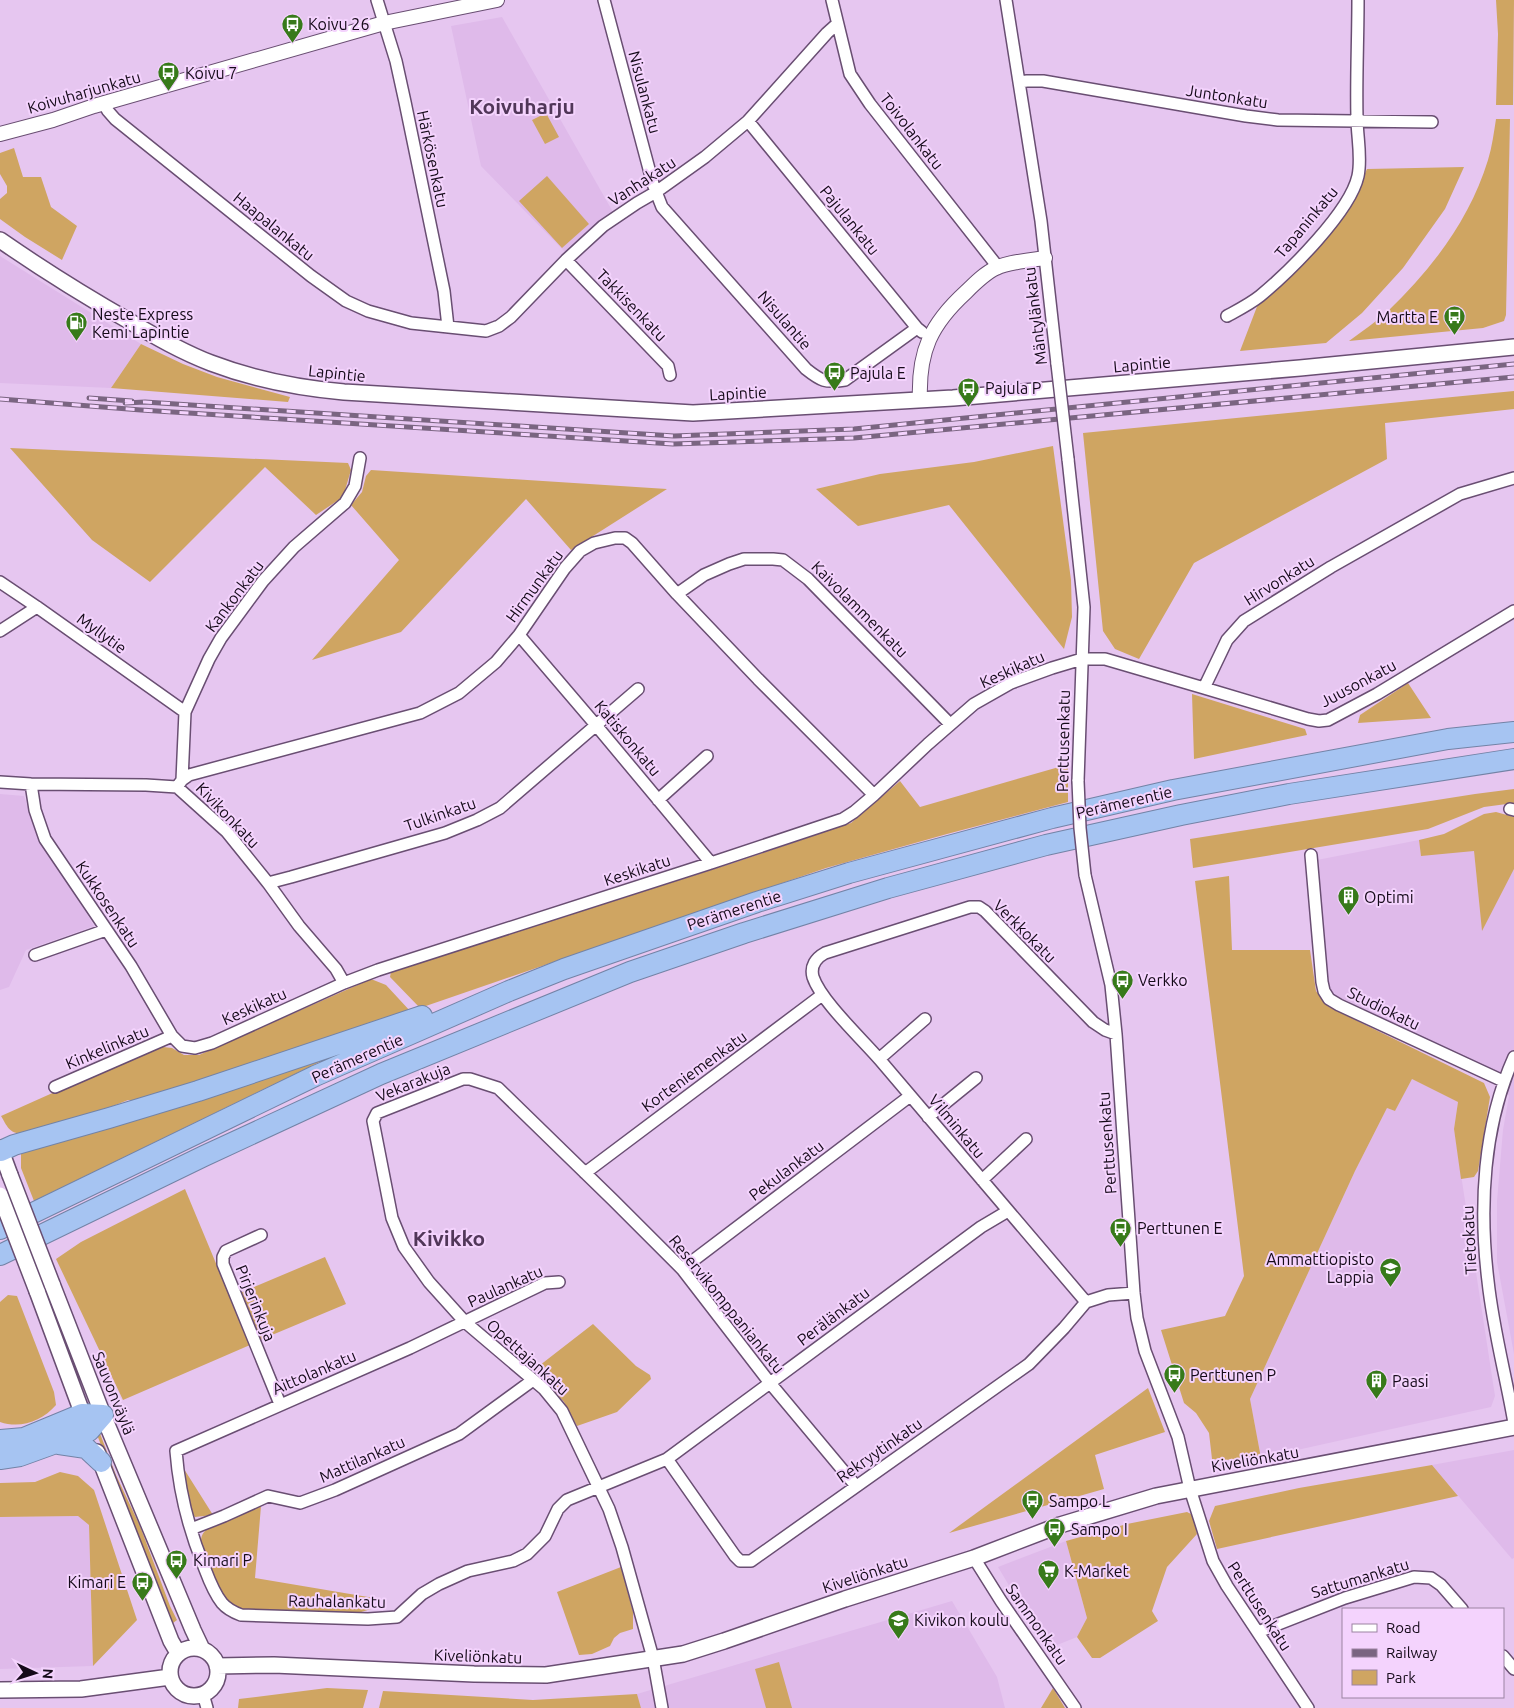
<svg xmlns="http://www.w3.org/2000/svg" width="1514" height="1708" font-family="Ubuntu,sans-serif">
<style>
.built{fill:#dfbaea}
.green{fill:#cfa562}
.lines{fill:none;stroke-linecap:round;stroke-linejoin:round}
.minor-casing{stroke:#694e72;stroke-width:14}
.tertiary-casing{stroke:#694e72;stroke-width:16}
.secondary-casing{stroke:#694e72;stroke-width:18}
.motorway-casing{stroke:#7383a6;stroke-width:22}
.minor{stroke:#fff;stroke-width:11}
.tertiary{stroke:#fff;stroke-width:14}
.secondary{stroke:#fff;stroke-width:15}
.motorway{stroke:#a6c4f2;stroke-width:20}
.rail-casing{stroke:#7a6581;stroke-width:5}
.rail{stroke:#f4d3fd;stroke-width:3;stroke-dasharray:9;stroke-linecap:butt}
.minor-bridge-casing{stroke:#694e72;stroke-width:14;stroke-linecap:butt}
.secondary-bridge-casing{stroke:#694e72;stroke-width:18;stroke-linecap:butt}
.minor-bridge{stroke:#fff;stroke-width:11}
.secondary-bridge{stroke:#fff;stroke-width:15}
.labels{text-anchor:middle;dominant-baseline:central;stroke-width:4;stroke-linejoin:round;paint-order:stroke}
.poi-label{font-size:16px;fill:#150a19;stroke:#f4d3fd;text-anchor:start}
.street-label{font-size:16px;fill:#150a19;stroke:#f4d3fd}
.district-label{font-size:21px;font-weight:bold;fill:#513759;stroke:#f4d3fd}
</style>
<rect width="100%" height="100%" fill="#e6c6f0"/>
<path class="built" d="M502,17L613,212L566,253L481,166L451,26Z
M0,256L141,344L111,388L0,383Z
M0,794L24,796L36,830L94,926L26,950L9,987L0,990Z
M1419,840L1421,855L1474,850L1482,930L1514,869V1354L1497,1262V1201L1503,1130L1509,1096L1492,1069L1334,995L1329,988L1317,860Z
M1412,1079L1458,1102L1454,1129L1495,1396L1491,1407L1261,1458L1250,1399L1355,1171L1387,1108L1395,1111Z
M1514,1450V1558L1512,1559L1432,1465Z
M78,1516L89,1525L93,1666L0,1669V1517Z
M1066,1541L1087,1618L1077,1637L1047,1649L998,1567Z
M952,1601L997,1677L1005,1708H641L637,1694Z"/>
<path class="green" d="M1496,0H1514L1513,105H1496L1498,34Z
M546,113L559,137L545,144L532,120Z
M1496,119H1510L1506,315L1504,321L1483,328L1349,341C1362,331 1376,322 1388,311C1432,269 1470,219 1488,160C1492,147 1494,132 1496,119Z
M14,148L23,177H41L51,207L77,226L62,260L25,237L0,219V199L7,193V186L0,174V153Z
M1464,167L1445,209L1403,268L1362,313L1326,343L1240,351L1258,304L1309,256L1345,216L1367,169Z
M547,176L589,224L562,248L519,201Z
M141,344L183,364L217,377L290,397L288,402L111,388Z
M1514,391V409L1385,423L1387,459L1194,563L1139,659L1115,649L1103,631L1083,433Z
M1053,446L1071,580L1072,617L1064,649L949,505L858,526L816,489L880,474L974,462Z
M10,448L348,463L351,470L343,497L316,515L265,467L150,582L92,540Z
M371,470L667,489L571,550L526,499L401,632L312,660L399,560L351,505L362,492L366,476Z
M1408,683L1431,718L1358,723L1360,715Z
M1192,694L1305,729L1307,735L1194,759Z
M1068,766V802L947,834L826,868L420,1008L390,977L391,972L733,863L851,823L900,781L920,807L1059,767Z
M1514,789V803L1484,807L1428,829L1193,868L1190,839L1475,794Z
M1496,812L1514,817V869L1482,931L1474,851L1421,856L1419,840L1444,834L1484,814Z
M1229,876L1232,950H1310L1316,991L1329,1007L1484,1083L1490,1097L1478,1171L1474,1177L1461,1179L1454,1129L1458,1102L1412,1079L1395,1111L1387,1108L1355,1171L1250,1399L1261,1458L1222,1460L1212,1459L1209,1433L1196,1413L1184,1403L1161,1330L1225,1316L1244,1276L1195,881Z
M371,979L386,985L411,1012L137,1101L128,1100L113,1106L22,1134C9,1133 7,1126 1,1116L151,1049L163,1047L172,1048L184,1055H199Z
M336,1054L34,1201L21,1168V1151Z
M185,1189L250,1345L123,1400L56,1259L81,1242Z
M325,1257L346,1304L260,1340L240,1293Z
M8,1295L17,1296L54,1392L56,1405C42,1421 21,1429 0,1422V1302Z
M593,1324L636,1366L650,1375L651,1379L617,1412L577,1426L564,1402L535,1369Z
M1148,1388L1165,1432L1095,1455L1104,1489L949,1533Z
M99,1431L116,1475L140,1526L170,1606L177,1620L173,1623L150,1573L96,1432Z
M1432,1465L1458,1496L1217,1549L1209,1521L1215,1506L1299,1488Z
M184,1469L213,1515L195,1517L190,1512Z
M60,1472L78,1476L94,1490L137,1620L93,1666L89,1525L78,1516L0,1517V1483L35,1482Z
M261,1506L255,1578L374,1598L371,1609L358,1613L243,1611C235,1607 230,1604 224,1598C218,1590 201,1551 201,1541C201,1537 202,1534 205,1531C213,1522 248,1511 261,1506Z
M1187,1512L1193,1515L1197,1534L1167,1567L1152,1611L1158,1621L1100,1658H1092L1077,1637L1087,1618L1066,1541L1127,1524Z
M621,1567L633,1612V1629L620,1633L614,1638L610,1646L592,1654L579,1655L557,1592Z
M779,1662L792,1708H766L755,1669Z
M327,1688L368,1690L363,1708H238L239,1699Z
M1053,1688L1065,1708H1041Z
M383,1691L533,1700L637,1694L641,1708H379Z"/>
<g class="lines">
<defs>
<path id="minor" d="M377,0L396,61L405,102L444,291L448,327
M604,0L653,184L662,207L806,369C821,381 825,383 845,380L917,328
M832,0L850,74L870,104L998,267
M1006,0L1041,221L1057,364
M1019,82L1027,81H1043L1246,116L1278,120L1432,122
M104,104L108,111L115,119L311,276L346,301L368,311L411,323L486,331L499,326L511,317L566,260L603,226L637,203L656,192L705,157L748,121L827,33L837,24
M748,121L917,328L922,332
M566,260L668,366L670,375
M1227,316C1238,310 1250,304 1260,296C1289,272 1350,212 1358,176C1362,157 1357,137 1357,118C1356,79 1358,39 1358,0
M1068,459L1084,607L1078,781
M0,582L37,607L185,712
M677,594L704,575L729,564L744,559H773L783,560L808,579L950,724
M0,631L37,607
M519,635L595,724L711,863
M1204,688L1308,719L1319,721L1328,720L1377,694L1514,611
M182,780L185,712L209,659L221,638L263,581L294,547L345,503L355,486L360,458
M0,782L31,784L146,785L177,787L227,832L268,883L299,926L336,969L344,983
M31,784L35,810L45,839L131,966L172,1036L182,1046L195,1048L212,1043L344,983L378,970L711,863L843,819L854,812L874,795L928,744L974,704L1011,683L1052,668L1082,659H1105L1204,688L1227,640L1244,621L1331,567L1460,494L1514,478
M177,787L182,780L189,775L420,713L459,693L496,662L519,635L565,568L580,551L594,543L615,538H625L632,543L677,594L758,679L874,795
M658,800L707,756
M1510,809L1514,810
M1311,855L1322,982L1324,991L1329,999L1339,1005L1503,1081
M1085,875L1111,985L1116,1034L1134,1293L1137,1318L1145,1351L1178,1437L1190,1489L1213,1561L1227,1586L1308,1708
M268,883L291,877L445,833L477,820L500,808L638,689
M35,955L106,930
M1514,1057C1483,1126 1479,1207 1488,1281C1493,1329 1506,1376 1514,1423
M879,1059L925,1019
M55,1087L172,1036
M928,1117L976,1078
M585,1173L822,995
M982,1180L1026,1139
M261,1235L226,1251L223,1257V1264L280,1404
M682,1269L910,1096
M559,1282L545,1283L410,1348L176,1451C179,1490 188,1527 203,1564C208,1577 213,1592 222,1603C227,1609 233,1612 241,1615L368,1619L397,1617L422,1594L439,1584L468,1571L513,1561L527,1554L545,1536L558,1509L567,1500L667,1459L981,1227L1008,1211
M1086,1302C1017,1221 949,1140 880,1060C862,1039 821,1001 813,977C810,966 816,958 825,953L970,907H979L985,911L1093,1022L1105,1030L1116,1034
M667,1459L735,1556L740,1561H751L1029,1364L1064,1328L1086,1302L1108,1295L1134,1293
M191,1529L224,1516L268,1496L300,1503L335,1490L459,1434L533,1380
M974,1558L1001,1601L1075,1708
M1258,1632L1345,1598L1414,1577L1431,1578L1441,1585L1462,1609
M1503,1656L1514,1669
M203,1694L207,1708
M662,1708L653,1658L622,1547L609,1509L562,1411L544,1389L465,1322L429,1282L404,1247L392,1218L373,1121L377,1113L463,1079H470L498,1088L613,1200L682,1269L770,1383L856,1486"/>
<path id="tertiary" d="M0,134L53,120L94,106L384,23L497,0
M920,400C918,351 931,324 966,292C975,283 985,273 996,268C1008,262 1031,260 1045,258"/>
<path id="secondary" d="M0,240C42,269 85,296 129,321C156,337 182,352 211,363C253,379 299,388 344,392L693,413L953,398L1300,368L1514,347
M0,1148L10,1175
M52,1284L103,1415L193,1630L202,1649
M37,1291L86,1423
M97,1452L171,1641L178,1653
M170 1672a24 24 0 1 1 48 0a24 24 0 1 1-48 0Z
M217,1666L274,1665L474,1674L546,1675L683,1654L724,1641L845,1599L974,1558L1060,1525L1156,1496L1514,1427
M0,1690L81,1689L170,1677"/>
<path id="motorway" d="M1,1151L14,1145L109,1118L198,1091L422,1016
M0,1229L315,1076L509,991L564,969L757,902L849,873L1052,818L1173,790L1448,739L1514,732
M0,1255L204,1156L381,1074L630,972L744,933L888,888L1046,845L1181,815L1289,794L1514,759
M0,1440L24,1438L82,1414L103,1415
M59,1444L86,1448L101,1462
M0,1459L20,1456L89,1431L103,1415"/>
</defs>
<use href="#minor" class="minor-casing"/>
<use href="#tertiary" class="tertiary-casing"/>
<use href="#secondary" class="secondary-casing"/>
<use href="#motorway" class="motorway-casing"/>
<use href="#minor" class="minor"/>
<use href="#tertiary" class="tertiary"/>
<use href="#secondary" class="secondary"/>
<use href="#motorway" class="motorway"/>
<defs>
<path id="rail" d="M89,398L132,401
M0,399L141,410L673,444L854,438L1514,377
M125,403L145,402L674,436L854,429L1514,364"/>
</defs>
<use href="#rail" class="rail-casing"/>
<use href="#rail" class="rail"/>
<defs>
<path id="minor-bridge" d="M1057,364L1068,459
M1078,781L1080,828L1085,875"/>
<path id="secondary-bridge" d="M10,1175L52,1284
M0,1195L37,1291"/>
</defs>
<use href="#minor-bridge" class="minor-bridge-casing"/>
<use href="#secondary-bridge" class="secondary-bridge-casing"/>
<use href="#minor-bridge" class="minor-bridge"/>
<use href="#secondary-bridge" class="secondary-bridge"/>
</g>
<defs>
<symbol id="bus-pin" viewBox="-11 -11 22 30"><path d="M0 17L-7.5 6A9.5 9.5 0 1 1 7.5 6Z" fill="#377a1a" stroke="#f4d3fd"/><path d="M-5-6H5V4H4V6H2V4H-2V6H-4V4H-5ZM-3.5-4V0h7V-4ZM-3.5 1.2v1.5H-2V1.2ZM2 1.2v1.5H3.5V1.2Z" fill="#fff"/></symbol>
<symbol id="fuel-pin" viewBox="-11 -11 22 30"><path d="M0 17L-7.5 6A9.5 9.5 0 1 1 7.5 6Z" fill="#377a1a" stroke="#f4d3fd"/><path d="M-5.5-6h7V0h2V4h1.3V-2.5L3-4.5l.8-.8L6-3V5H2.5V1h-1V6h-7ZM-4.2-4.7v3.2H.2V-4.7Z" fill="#fff"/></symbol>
<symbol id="building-pin" viewBox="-11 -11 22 30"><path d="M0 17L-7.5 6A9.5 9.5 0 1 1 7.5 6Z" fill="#377a1a" stroke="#f4d3fd"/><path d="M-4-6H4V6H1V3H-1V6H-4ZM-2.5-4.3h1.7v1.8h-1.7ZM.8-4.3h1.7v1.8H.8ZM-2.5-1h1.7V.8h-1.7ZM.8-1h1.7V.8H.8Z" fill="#fff"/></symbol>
<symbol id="school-pin" viewBox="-11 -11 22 30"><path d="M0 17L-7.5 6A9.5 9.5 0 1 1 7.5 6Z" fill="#377a1a" stroke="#f4d3fd"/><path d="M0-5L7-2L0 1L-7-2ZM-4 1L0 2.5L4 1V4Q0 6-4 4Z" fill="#fff"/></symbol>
<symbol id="supermarket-pin" viewBox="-11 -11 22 30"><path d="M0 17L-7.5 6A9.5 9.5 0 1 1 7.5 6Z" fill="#377a1a" stroke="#f4d3fd"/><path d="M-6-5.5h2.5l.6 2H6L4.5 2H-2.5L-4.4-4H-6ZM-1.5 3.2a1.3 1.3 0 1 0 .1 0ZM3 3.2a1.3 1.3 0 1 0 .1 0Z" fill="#fff"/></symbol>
</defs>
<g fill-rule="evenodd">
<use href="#bus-pin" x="280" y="12" width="25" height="34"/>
<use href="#bus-pin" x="156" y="60" width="25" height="34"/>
<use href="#bus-pin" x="1442" y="304" width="25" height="34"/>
<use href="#fuel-pin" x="64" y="310" width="25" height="34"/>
<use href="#bus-pin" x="822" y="360" width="25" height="34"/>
<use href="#bus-pin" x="956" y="376" width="25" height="34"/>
<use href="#building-pin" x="1336" y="884" width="25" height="34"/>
<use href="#bus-pin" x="1110" y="968" width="25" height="34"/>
<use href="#bus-pin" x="1108" y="1216" width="25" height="34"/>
<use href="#school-pin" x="1378" y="1256" width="25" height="34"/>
<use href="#bus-pin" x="1162" y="1362" width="25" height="34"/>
<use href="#building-pin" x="1364" y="1368" width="25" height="34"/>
<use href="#bus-pin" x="1020" y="1488" width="25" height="34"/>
<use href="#bus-pin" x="1042" y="1516" width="25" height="34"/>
<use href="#bus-pin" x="164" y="1548" width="25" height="34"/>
<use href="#supermarket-pin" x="1036" y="1558" width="25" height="34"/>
<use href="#bus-pin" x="130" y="1570" width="25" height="34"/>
<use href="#school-pin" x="886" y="1608" width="25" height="34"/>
</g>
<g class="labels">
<g class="poi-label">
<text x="308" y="24">Koivu 26</text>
<text x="185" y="73">Koivu 7</text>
<text x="92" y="314">Neste Express<tspan x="92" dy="18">Kemi Lapintie</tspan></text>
<text x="1438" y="317" text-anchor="end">Martta E</text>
<text x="850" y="373">Pajula E</text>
<text x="985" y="388">Pajula P</text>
<text x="1364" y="897">Optimi</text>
<text x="1138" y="980">Verkko</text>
<text x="1137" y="1228">Perttunen E</text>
<text x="1374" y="1259" text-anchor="end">Ammattiopisto<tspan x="1374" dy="18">Lappia</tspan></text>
<text x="1190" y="1375">Perttunen P</text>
<text x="1392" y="1381">Paasi</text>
<text x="1049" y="1501">Sampo L</text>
<text x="1071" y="1529">Sampo I</text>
<text x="193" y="1560">Kimari P</text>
<text x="1064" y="1571">K-Market</text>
<text x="126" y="1582" text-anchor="end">Kimari E</text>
<text x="914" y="1620">Kivikon koulu</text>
</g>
<g class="street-label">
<text transform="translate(84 92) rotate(-16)">Koivuharjunkatu</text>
<text transform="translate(645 92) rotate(75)">Nisulankatu</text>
<text transform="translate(1227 96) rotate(9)">Juntonkatu</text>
<text transform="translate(912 131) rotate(52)">Toivolankatu</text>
<text transform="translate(433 159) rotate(78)">Härkösenkatu</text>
<text transform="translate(642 181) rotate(-33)">Vanhakatu</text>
<text transform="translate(850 220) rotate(51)">Pajulankatu</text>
<text transform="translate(1306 222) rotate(-50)">Tapaninkatu</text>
<text transform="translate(274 226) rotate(39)">Haapalankatu</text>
<text transform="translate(632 305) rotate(46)">Takkisenkatu</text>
<text transform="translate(1035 316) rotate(-97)">Mäntylänkatu</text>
<text transform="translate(785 320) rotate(49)">Nisulantie</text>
<text transform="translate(1142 364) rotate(-5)">Lapintie</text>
<text transform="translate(337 373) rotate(6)">Lapintie</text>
<text transform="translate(738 393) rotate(-3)">Lapintie</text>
<text transform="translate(1279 580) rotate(-32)">Hirvonkatu</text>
<text transform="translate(534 586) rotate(-54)">Hirmunkatu</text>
<text transform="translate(234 596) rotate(-53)">Kankonkatu</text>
<text transform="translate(860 609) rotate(45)">Kaivolammenkatu</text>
<text transform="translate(102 633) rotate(36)">Myllytie</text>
<text transform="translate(1012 669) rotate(-24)">Keskikatu</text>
<text transform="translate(1358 683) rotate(-28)">Juusonkatu</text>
<text transform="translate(628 738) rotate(50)">Katiskonkatu</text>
<text transform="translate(1063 741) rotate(-89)">Perttusenkatu</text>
<text transform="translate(1124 802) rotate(-13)">Perämerentie</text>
<text transform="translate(440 814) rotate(-19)">Tulkinkatu</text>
<text transform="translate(228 815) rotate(46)">Kivikonkatu</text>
<text transform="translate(637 870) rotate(-18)">Keskikatu</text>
<text transform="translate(108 904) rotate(56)">Kukkosenkatu</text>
<text transform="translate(734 910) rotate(-18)">Perämerentie</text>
<text transform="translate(1025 931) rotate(45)">Verkkokatu</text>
<text transform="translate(254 1006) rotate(-24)">Keskikatu</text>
<text transform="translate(1384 1008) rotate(26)">Studiokatu</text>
<text transform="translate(107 1047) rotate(-23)">Kinkelinkatu</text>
<text transform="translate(357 1058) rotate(-24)">Perämerentie</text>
<text transform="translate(694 1071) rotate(-36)">Korteniemenkatu</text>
<text transform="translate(413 1082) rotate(-22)">Vekarakuja</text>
<text transform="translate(957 1126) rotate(50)">Vilminkatu</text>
<text transform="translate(1107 1143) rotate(-94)">Perttusenkatu</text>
<text transform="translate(786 1170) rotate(-37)">Pekulankatu</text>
<text transform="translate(1469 1240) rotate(-93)">Tietokatu</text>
<text transform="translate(505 1286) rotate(-24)">Paulankatu</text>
<text transform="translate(256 1303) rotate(68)">Pirjerinkuja</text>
<text transform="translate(727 1304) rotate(51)">Reservikomppaniankatu</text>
<text transform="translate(833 1316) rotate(-37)">Perälänkatu</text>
<text transform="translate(528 1357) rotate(42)">Opettajankatu</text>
<text transform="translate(314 1372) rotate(-23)">Aittolankatu</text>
<text transform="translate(114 1393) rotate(68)">Sauvonväylä</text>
<text transform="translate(879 1450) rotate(-35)">Rekryytinkatu</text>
<text transform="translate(362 1459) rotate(-24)">Mattilankatu</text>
<text transform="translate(1255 1459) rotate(-10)">Kiveliönkatu</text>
<text transform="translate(865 1574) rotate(-18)">Kiveliönkatu</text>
<text transform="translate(1360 1578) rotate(-17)">Sattumankatu</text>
<text transform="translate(337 1601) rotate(1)">Rauhalankatu</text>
<text transform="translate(1260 1606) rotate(57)">Perttusenkatu</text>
<text transform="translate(1037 1624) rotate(55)">Sammonkatu</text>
<text transform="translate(478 1656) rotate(2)">Kiveliönkatu</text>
</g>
<g class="district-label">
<text x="522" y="106">Koivuharju</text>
<text x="449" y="1238">Kivikko</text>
</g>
</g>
<rect x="1342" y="1608" width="162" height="90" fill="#f4d3fd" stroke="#9b83a2"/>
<rect x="1352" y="1624" width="25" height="8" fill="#ffffff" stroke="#9b83a2"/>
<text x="1386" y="1633" font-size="15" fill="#150a19">Road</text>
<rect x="1352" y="1649" width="25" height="8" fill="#7a6581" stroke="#9b83a2"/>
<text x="1386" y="1658" font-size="15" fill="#150a19">Railway</text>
<rect x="1352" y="1670" width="25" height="15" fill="#cfa562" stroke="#9b83a2"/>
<text x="1386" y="1683" font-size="15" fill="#150a19">Park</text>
<g transform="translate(35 1673) rotate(94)" stroke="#f4d3fd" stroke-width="4" paint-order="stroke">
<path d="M0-4L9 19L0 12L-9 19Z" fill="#150a19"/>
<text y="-8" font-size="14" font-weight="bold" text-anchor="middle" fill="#150a19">N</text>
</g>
</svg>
